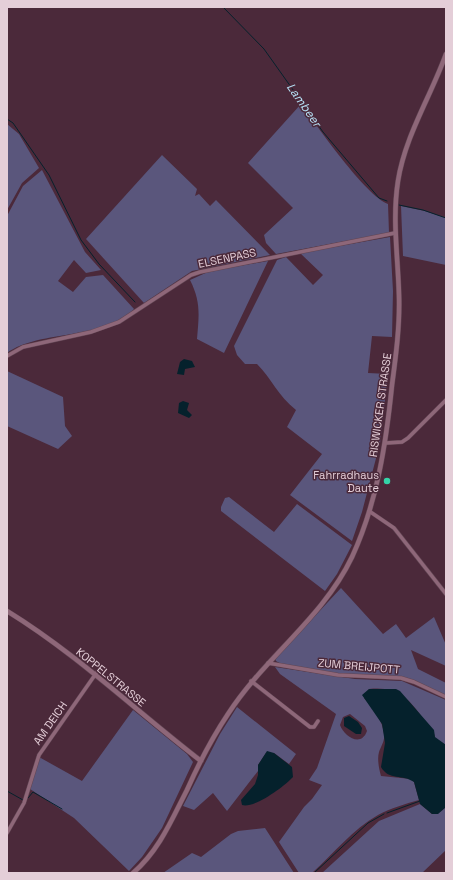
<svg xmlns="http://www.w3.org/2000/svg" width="453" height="880" font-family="'Space Grotesk',sans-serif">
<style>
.green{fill:#5a567c;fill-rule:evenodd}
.water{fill:#05212c}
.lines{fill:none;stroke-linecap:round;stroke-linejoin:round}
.stream{stroke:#05212c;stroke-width:1}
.minor-casing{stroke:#624654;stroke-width:4.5}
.tertiary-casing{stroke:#624654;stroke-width:5.5}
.minor{stroke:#8e6779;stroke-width:3.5}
.tertiary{stroke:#8e6779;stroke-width:4.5}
.poi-dot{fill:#34d4a8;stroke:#4b293a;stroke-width:1.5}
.labels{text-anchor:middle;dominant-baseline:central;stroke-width:3;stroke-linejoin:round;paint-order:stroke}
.street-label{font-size:11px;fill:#e4ced8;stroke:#4b293a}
.poi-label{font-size:11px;fill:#e4ced8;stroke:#4b293a;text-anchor:end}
.water-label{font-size:12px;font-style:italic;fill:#b8e2f6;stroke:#4b293a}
</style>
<rect width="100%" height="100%" fill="#4b293a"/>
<path class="green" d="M301,104C317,126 366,196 388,204L389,233L276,254L266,243L264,235L293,208L248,163Z
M7,124L19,134L39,168L22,183L7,210Z
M162,155L197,189L195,196L199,194L210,206L216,200L270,255L192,271L144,303L86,239Z
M42,170L85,252L101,270L86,273L74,260L58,281L73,292L86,277L103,275L134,309C109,340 40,329 7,353V216L23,186Z
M401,206L425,211L446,218V265L403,256Z
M390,237L393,291L392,337L372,336L368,373L388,374L380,443L362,512L352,541L290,495L322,454L287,427L296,410C278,396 272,379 257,364H245L237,355L234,346L277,260L286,257L313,285L323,275L300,253Z
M268,261L224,353L197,339C199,315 201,302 190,280L210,271Z
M7,371L63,397L65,426L72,436L58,449L7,426Z
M229,497L274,532L297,504L352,545L337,574L325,591L221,511V507L225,498Z
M341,588L383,634L396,624L406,638L434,617L446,645V666L411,650L418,669L446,683V696L410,679L339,674L281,664L276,661L275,659Z
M275,667L355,679L402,681L446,700V745L435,738C434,729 429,726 424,720C409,698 397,686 369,689L364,698C373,708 383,721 384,734C385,741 381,746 379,752C377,759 379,769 381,776L411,779L414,782L419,800C405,804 391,808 378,815C353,829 333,854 312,873H299L279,842L304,807L312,799L322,785L309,780L317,768L336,714L280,674ZM350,714L365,726L367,731C361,748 344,736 340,725L343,717Z
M237,707L296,754L289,764L274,753H266L258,765V771L227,811L213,793L194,810L183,806L220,734Z
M133,710L187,754L193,762L162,828L142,857L129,871L74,818L30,789L39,757L82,781Z
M420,804L432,814L440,812L446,807V850L422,873H322L379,821Z
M265,828L294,873H163L192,853L201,857L231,834L238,831Z"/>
<path class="water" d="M184,359L192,361L195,367L185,369L184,375L177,374L180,362Z
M183,401L189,403L187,410L192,415L189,418L178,413L179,403Z
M369,689H396L400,691L434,730L435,737L446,745V807L438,814H432L420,804L414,782C403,774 389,781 381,767L385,743L382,724L362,695Z
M349,716L358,722L362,728L361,734H356L344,726V718Z
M267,751L274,753L292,767L293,777C285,786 254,809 242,805L241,800L255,784L258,775V765Z"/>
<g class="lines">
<path class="stream" d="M223,7L264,49L323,132L379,198L387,201
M7,119L13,123L49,175L81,240L99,264L135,302
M399,205L423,210L446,218
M7,791L23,800
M28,798L33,792L62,809
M387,813L420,801
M314,873L368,823L384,814"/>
<defs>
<path id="minor" d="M7,356L23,347L91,332L119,322L191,275L200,272L395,233
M386,443L402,442L408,438L446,400
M369,511L394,528L446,594
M268,663L338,675L401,678L414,682L446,697
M251,681L310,727H314L318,721
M7,833L24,803L39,755L97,672"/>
<path id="tertiary" d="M7,611C77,654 136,711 201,761
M133,873C159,851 172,819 187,790C199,763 212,738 228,714C264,658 323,618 352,557C377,503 386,444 392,385C396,355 400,325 399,295C398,257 392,219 398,181C405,136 431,96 446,54"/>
</defs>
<use href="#minor" class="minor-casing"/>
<use href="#tertiary" class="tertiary-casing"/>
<use href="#minor" class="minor"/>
<use href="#tertiary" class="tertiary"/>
</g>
<circle class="poi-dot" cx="387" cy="481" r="4"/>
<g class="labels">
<g class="street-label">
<text transform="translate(227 258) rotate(-12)">ELSENPASS</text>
<text transform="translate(380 405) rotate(-82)">RISWICKER STRASSE</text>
<text transform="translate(359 666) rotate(5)">ZUM BREIJPOTT</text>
<text transform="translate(111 677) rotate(39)">KOPPELSTRASSE</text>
<text transform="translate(50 723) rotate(-55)">AM DEICH</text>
</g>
<g class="poi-label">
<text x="379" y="475">Fahrradhaus<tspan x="379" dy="13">Daute</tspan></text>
</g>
<g class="water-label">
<text transform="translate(304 105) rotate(55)">Lambeer</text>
</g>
</g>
<rect width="453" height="880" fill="none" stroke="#e4ced8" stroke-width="16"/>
</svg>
